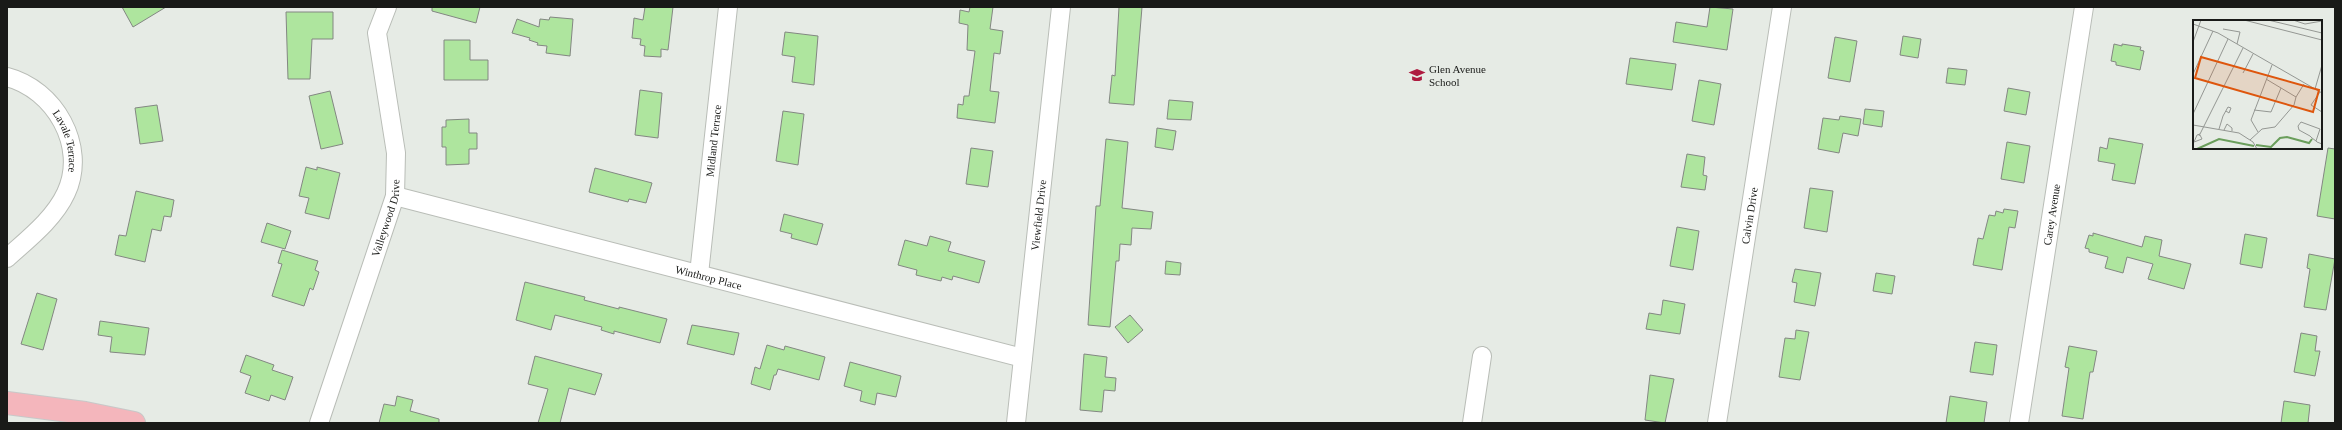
<svg xmlns="http://www.w3.org/2000/svg" width="2342" height="430" font-family="Georgia,serif">
<style>
.building{fill:#aee59e;stroke:#838782}
.lines{fill:none;stroke-linecap:round;stroke-linejoin:round}
.minor-casing{stroke:#b9bdb7;stroke-width:20}
.major-casing{stroke:#c8c8c8;stroke-width:24}
.minor{stroke:#fff;stroke-width:18}
.major{stroke:#f4b6bc;stroke-width:22}
.labels{text-anchor:middle;dominant-baseline:central;stroke-width:3;stroke-linejoin:round;paint-order:stroke}
.poi-label{font-size:11px;fill:#191a18;stroke:#e6ebe5;text-anchor:start}
.street-label{font-size:11px;fill:#191a18;stroke:#e6ebe5}
.inset-river{fill:none;stroke:#6a9e5b;stroke-width:2}
.inset-road{fill:none;stroke:#949793;stroke-width:1}
.view{fill:#de560d;fill-opacity:0.15;stroke:#de560d;stroke-width:2}
.inset-edge{fill:none;stroke:#191a18;stroke-width:2}
</style>
<rect width="100%" height="100%" fill="#e6ebe5"/>
<path class="building" d="M122,7H166L133,27Z
M432,7H480L476,23L432,11Z
M645,7H673L668,50L661,49V57L644,56L645,46L640,45L641,39L632,38L634,18L643,20Z
M970,7H993L990,29L1003,31L1000,54L994,53L990,91L999,92L995,123L957,118L958,104L963,105L964,96H969L975,51L967,50L968,25L959,23L960,10L969,12Z
M1119,7H1142L1134,105L1109,103L1112,75L1115,76Z
M1710,7L1733,9L1727,50L1673,42L1676,22L1707,27Z
M286,12H333V39H312L310,79H288Z
M550,17L573,19L570,56L546,53L547,46L537,45L538,43L529,40L530,38L512,33L517,19L539,27L540,19L549,20Z
M785,32L818,36L814,85L792,82L795,57L782,55Z
M1903,36L1921,39L1918,58L1900,55Z
M1835,37L1857,41L1850,82L1828,78Z
M444,40H470V60H488V80H444Z
M2114,44L2122,46V44L2141,47L2140,50L2144,51L2140,70L2116,65V62L2111,61Z
M1630,58L1676,64L1672,90L1626,84Z
M1948,68L1967,70L1965,85L1946,83Z
M1699,80L1721,84L1714,125L1692,121Z
M2008,88L2030,92L2026,115L2004,111Z
M640,90L662,93L658,138L635,135Z
M330,91L343,144L321,149L309,96Z
M1169,100L1193,102L1191,120L1167,119Z
M157,105L163,141L140,144L135,108Z
M1865,109L1884,111L1882,127L1863,124Z
M783,111L804,114L798,165L776,161Z
M1840,116L1861,119L1858,136L1843,133L1839,153L1818,149L1823,118L1839,120Z
M469,119V133H477V149H469V164L446,165V147H442V127H446V120Z
M1157,128L1176,131L1173,150L1155,147Z
M2109,138L2143,144L2135,184L2112,180L2115,164L2098,161L2100,147L2107,149Z
M1106,139L1128,142L1122,208L1153,212L1151,229L1132,228L1131,245L1120,244L1119,261H1116L1110,327L1088,325L1096,206H1100Z
M2007,142L2030,146L2024,183L2001,179Z
M971,148L993,151L988,187L966,184Z
M2328,148L2335,149V219L2317,216Z
M1687,154L1705,157L1703,175L1707,176L1705,190L1681,187Z
M306,167L317,170V167L340,173L329,219L305,213L309,198L299,196Z
M595,168L652,183L646,203L629,199L628,202L589,192Z
M1810,188L1833,191L1827,232L1804,228Z
M136,191L174,200L171,217L164,216L161,231L152,229L145,262L115,255L119,235L126,236Z
M2004,209L2018,211L2015,228L2009,227L2002,270L1973,265L1978,238L1983,239L1989,215L1995,216L1996,211L2003,213Z
M784,214L823,224L817,245L791,238L792,234L780,231Z
M267,223L291,231L285,249L261,242Z
M1677,227L1699,231L1693,270L1670,266Z
M2093,233L2142,247L2145,236L2162,240L2159,256L2191,264L2184,289L2148,279L2153,264L2127,257L2123,273L2105,268L2108,257L2089,252V249L2085,248L2089,235L2093,236Z
M2245,234L2267,238L2262,268L2240,264Z
M930,236L951,242L948,251L985,261L979,283L953,276L952,280L942,277L941,281L916,275L917,270L898,265L905,240L927,246Z
M282,250L318,261L315,270L319,272L313,290L310,288L304,306L272,296L282,264L278,263Z
M2309,254L2335,259L2326,310L2304,307L2310,269L2307,268Z
M1166,261L1181,263L1180,275L1165,274Z
M1795,269L1821,273L1815,306L1794,302L1797,283L1792,282Z
M1876,273L1895,276L1892,294L1873,291Z
M525,282L585,297L584,300L619,309V307L667,319L660,343L614,331V334L601,330L602,327L555,315L551,330L516,320Z
M37,293L57,299L43,350L21,344Z
M1663,300L1685,304L1680,334L1646,329L1649,313L1661,315Z
M1130,315L1143,330L1128,343L1115,327Z
M100,321L149,328L145,355L110,352L112,337L98,335Z
M692,325L739,333L734,355L687,344Z
M1796,330L1809,332L1800,380L1779,377L1785,338L1795,339Z
M2301,333L2317,336L2315,351H2320L2315,376L2294,372Z
M1975,342L1997,345L1993,375L1970,372Z
M767,345L784,350L785,346L825,357L819,380L778,369L776,375H774L770,390L751,384L755,367L760,369Z
M2069,346L2097,351L2093,372H2090L2083,419L2062,416L2069,368L2065,367Z
M1084,354L1107,357L1105,377L1116,378L1115,391L1104,390L1102,412L1080,410Z
M246,355L274,365L272,370L293,377L285,400L271,395L269,401L245,393L251,376L240,372Z
M535,356L602,374L595,395L569,388L560,423H538L548,389L528,384Z
M850,362L901,376L896,397L877,393L875,405L860,401L862,391L844,386Z
M1650,375L1674,379L1665,423L1645,420Z
M397,396L413,400L410,411L439,419V423H379L384,404L395,406Z
M1950,396L1987,402L1984,423H1946Z
M2284,401L2310,405L2308,423H2281Z"/>
<g class="lines">
<defs>
<g id="minor">
<path id="s1" d="M7,77C54,89 88,146 66,193C54,219 28,239 7,258"/>
<path id="s2" d="M395,196C604,250 813,305 1023,358"/>
<path id="s3" d="M699,274L728,7"/>
<path id="s4" d="M319,423L395,196L396,153L377,33L387,7"/>
<path id="s5" d="M1016,423L1061,7"/>
<path d="M1472,423L1482,356"/>
<path id="s6" d="M1717,423L1782,7"/>
<path id="s7" d="M2019,423L2084,7"/>
</g>
<path id="major" d="M7,403L85,413L134,423"/>
</defs>
<use href="#minor" class="minor-casing"/>
<use href="#major" class="major-casing"/>
<use href="#minor" class="minor"/>
<use href="#major" class="major"/>
</g>
<defs>
<symbol id="school-bare" viewBox="-9 -9 18 18"><path d="M0-5L7-2L0 1L-7-2ZM-4 1L0 2.5L4 1V4Q0 6-4 4Z" fill="#ae1a3f" stroke="#e6ebe5" stroke-width="2.5" paint-order="stroke"/></symbol>
</defs>
<g fill-rule="evenodd">
<use href="#school-bare" x="1406" y="64" width="22" height="22"/>
</g>
<g class="labels">
<g class="poi-label">
<text x="1429" y="69">Glen Avenue<tspan x="1429" dy="13">School</tspan></text>
</g>
<g class="street-label">
<text stroke="none"><textPath href="#s3" startOffset="134">Midland Terrace</textPath></text>
<text stroke="none"><textPath href="#s1" startOffset="93">Lavale Terrace</textPath></text>
<text stroke="none"><textPath href="#s5" startOffset="209">Viewfield Drive</textPath></text>
<text stroke="none"><textPath href="#s6" startOffset="210">Calvin Drive</textPath></text>
<text stroke="none"><textPath href="#s7" startOffset="211">Carey Avenue</textPath></text>
<text stroke="none"><textPath href="#s4" startOffset="216">Valleywood Drive</textPath></text>
<text stroke="none"><textPath href="#s2" startOffset="324">Winthrop Place</textPath></text>
</g>
</g>
<g transform="translate(2193 20)">
<rect width="129" height="129" fill="#e6ebe5"/>
<path class="inset-river" d="M63,125L78,127L87,118L94,117L116,123L119,119M4,129L26,119L61,126"/>
<path class="inset-road" d="M51,0L129,20M75,0L129,13M100,0L112,4L129,1M0,4L25,13L129,73M30,9L47,12L44,24M0,22L8,0M50,53L60,34M0,54L20,11M73,59L103,77M122,69L129,45M127,72L118,85L129,92M61,90L78,92L88,68M0,94L35,19M0,105L46,113L60,122L64,129M26,109L30,96L35,87L38,88L36,93L33,91M31,110L34,104L39,108V111M65,112L58,100L79,45M7,115L9,119L1,122L4,115L7,114M6,116L50,28M57,120L69,109L82,107L101,85L103,77L111,64M123,121L127,109L108,102L105,106L106,110L117,116L119,118L123,121L124,122L129,124"/>
<path class="view" d="M8,37L126,70L120,92L2,58Z"/>
<rect width="129" height="129" class="inset-edge"/>
</g>
<rect width="2342" height="430" fill="none" stroke="#191a18" stroke-width="16"/>
</svg>
